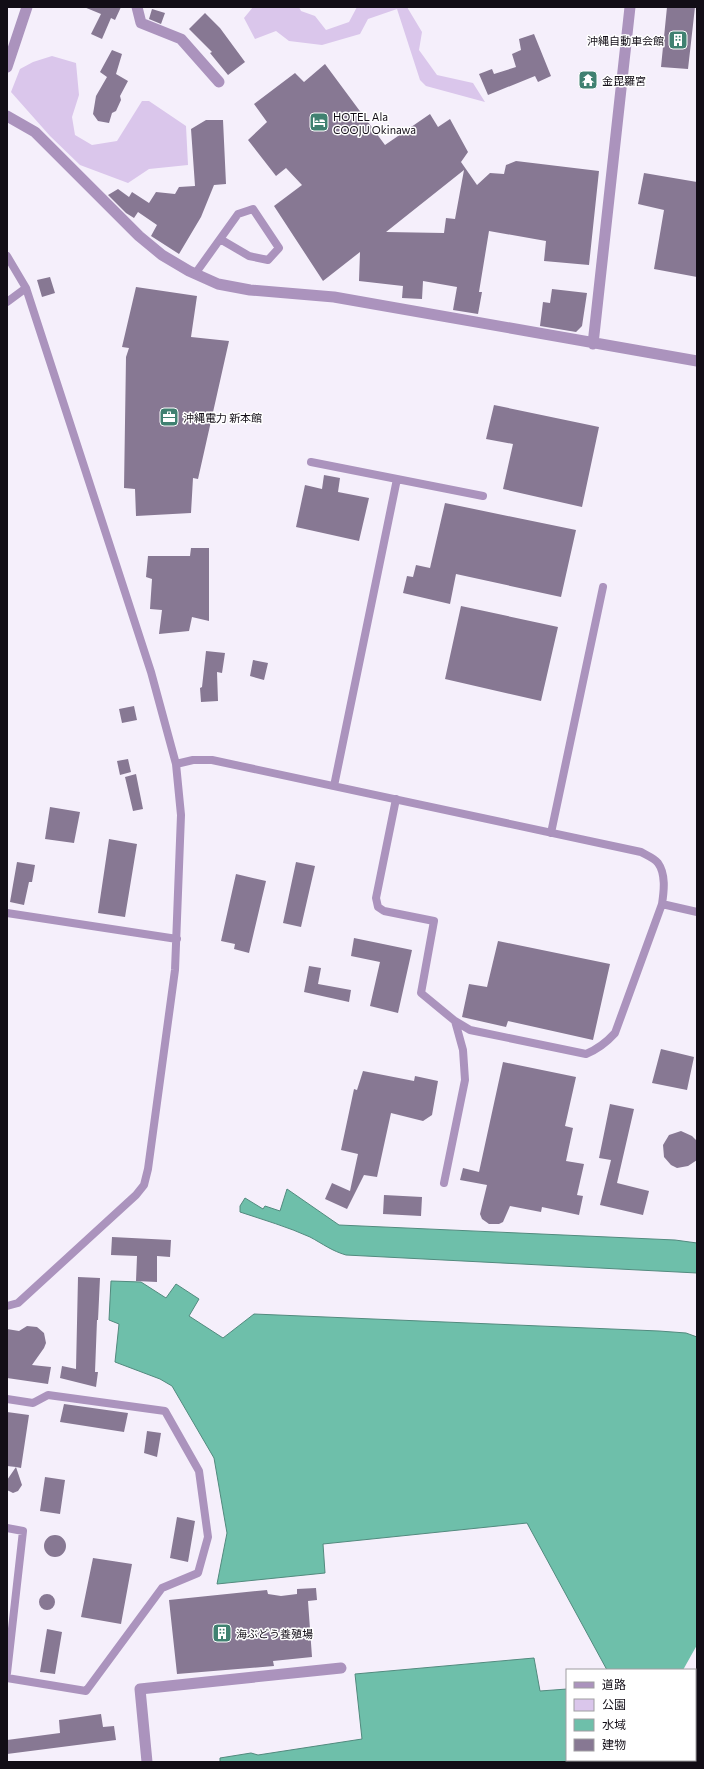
<svg xmlns="http://www.w3.org/2000/svg" width="704" height="1769" font-family="Commissioner,'Noto Sans JP',sans-serif">
<style>
.green{fill:#dac6eb}
.water{fill:#6ebfaa;stroke:#528a7e}
.pier{fill:#f5effb}
.building{fill:#877893;fill-rule:evenodd}
.lines{fill:none;stroke-linecap:round;stroke-linejoin:round}
.service{stroke:#ab93bd;stroke-width:8}
.minor{stroke:#ab93bd;stroke-width:11}
.tertiary{stroke:#ab93bd;stroke-width:11}
.motorway{stroke:#5a227b;stroke-width:12}
.labels{text-anchor:middle;dominant-baseline:central;stroke-width:3;stroke-linejoin:round;paint-order:stroke}
.poi-label{font-size:11px;fill:#120d16;stroke:#fff;text-anchor:start}
</style>
<rect width="100%" height="100%" fill="#f5effb"/>
<path class="green" d="M253,7H299L301,11L315,16L326,30L349,22L357,7H407L422,32L419,50L437,75L473,83L485,102L426,86L420,80L397,9L368,19L360,34L322,45L289,41L276,31L255,39L244,18Z
M52,56L76,63L79,95L72,117L75,135L92,145L117,141L142,101H149L186,126L188,165L149,169L128,183L80,165L50,136L11,92L20,69L33,62Z"/>
<path class="water" d="M287,1189L339,1225L675,1240L697,1243V1273L346,1255C332,1251 323,1244 310,1237C288,1227 264,1220 240,1212V1206L245,1198L263,1209L265,1206L280,1211Z
M111,1281L141,1282L166,1298L176,1284L199,1299L189,1316L223,1338L254,1314L659,1331L686,1333L697,1337V1762H629L630,1760H695V1670H607L527,1523L323,1544L325,1573L217,1584L227,1533L214,1458L172,1386L160,1379L115,1362L119,1324L109,1320Z
M534,1658L540,1691L567,1689V1760H618L619,1762H220V1758L251,1753L258,1755L362,1739L355,1674Z"/>
<path class="pier" d="M697,1645V1704L695,1708V1670H683Z"/>
<path class="building" d="M84,7H121L115,20L111,18L102,39L91,34L101,14Z
M667,7H695L688,69L661,67Z
M152,9L165,13L161,24L149,19Z
M205,13L220,28L245,62L228,75L210,53L212,52L189,29Z
M534,34L551,76L538,82L535,76L488,95L479,74L492,69L494,74L516,67L512,54L521,50L519,39Z
M112,50L122,54L116,74L128,81L120,96L121,100L116,111L112,113L109,123L98,121L93,114L96,96L107,77L100,72Z
M325,64L385,145L430,114L438,127L450,119L468,152L461,162L477,185L490,173L504,174L506,165L516,161L599,171L589,265L544,261L546,241L489,231L479,292H482L478,314L453,310L457,287L423,281L422,299L402,298L403,286L359,281L360,252L323,281L274,206L302,185L286,168L276,176L248,140L267,122L254,104L295,73L304,82ZM464,170L455,219L446,218L444,233L386,232Z
M206,120H223L226,184L214,185L201,217L179,254L151,236L157,225L138,212L134,218L126,213L108,195L118,189L129,197L132,192L149,203L156,192L175,194L179,187L195,186L191,129Z
M644,173L697,182V277L654,269L664,210L638,204Z
M50,277L55,293L42,297L37,280Z
M136,287L197,296L191,337L229,341L198,479L193,478L191,513L136,516L135,489L124,488L126,357L129,348L122,347Z
M552,289L587,293L582,326L576,332L540,326L543,302L550,303Z
M494,405L599,427L582,507L503,489L513,444L486,439Z
M324,475L340,478L338,492L369,498L359,541L296,527L305,485L322,489Z
M445,503L576,530L561,597L456,574L450,604L403,593L407,576L413,577L416,565L430,568Z
M191,548H209V621L192,617L189,631L159,634L162,610L150,609L152,579L146,577L148,556H190Z
M461,606L558,627L541,701L445,679Z
M206,651L225,653L222,673L217,672L218,701L201,702L200,688L202,687Z
M253,660L268,663L264,680L250,676Z
M134,706L137,720L122,723L119,709Z
M128,759L131,772L120,775L117,761Z
M136,774L143,809L133,811L125,777Z
M50,807L80,812L74,843L45,839Z
M109,839L137,844L125,917L98,913Z
M17,862L35,865L32,882H29L24,905L10,902Z
M296,862L315,866L301,927L283,923Z
M236,874L266,881L249,953L234,949L235,944L221,941Z
M354,938L412,950L398,1013L370,1006L380,962L351,956Z
M498,941L610,964L593,1040L508,1021L506,1027L462,1017L469,984L487,987Z
M309,966L321,968L318,984L351,990L349,1002L304,992Z
M661,1049L694,1057L687,1090L652,1083Z
M503,1062L576,1077L565,1126L573,1128L566,1161L584,1164L577,1195L583,1196L579,1215L542,1207L541,1212L510,1206L503,1222L499,1224H489L482,1219L480,1214L487,1185L460,1180L463,1168L479,1172Z
M363,1071L414,1081L415,1076L438,1081L432,1115L423,1121L391,1113L377,1177L364,1175L347,1209L325,1199L332,1183L350,1191L358,1154L341,1150L354,1089L357,1090Z
M610,1104L634,1109L617,1183L649,1191L643,1215L600,1205L611,1160L599,1158Z
M681,1131L692,1136L697,1141V1160L688,1166L677,1168L671,1165L664,1157L663,1145L669,1135Z
M384,1195L422,1197L421,1216L383,1214Z
M112,1237L171,1240L170,1257L157,1256V1282L136,1281L137,1256L111,1255Z
M78,1277L100,1278L98,1320H97L95,1372H98L96,1387L60,1378L62,1366L76,1369Z
M27,1326L37,1327L44,1333L46,1343L44,1348L32,1365L51,1367L48,1384L7,1378V1329L19,1331Z
M64,1404L128,1413L124,1432L60,1422Z
M7,1412L29,1415L21,1468L16,1467L22,1485L18,1491L13,1493L7,1490V1480L16,1467L7,1466Z
M147,1431L161,1433L157,1457L144,1453Z
M45,1477L65,1480L60,1514L40,1511Z
M177,1517L195,1521L188,1562L170,1558Z
M44 1546a11 11 0 1 1 22 0a11 11 0 1 1-22 0Z
M93,1558L132,1564L121,1624L81,1617Z
M316,1588L317,1600L308,1601L312,1657L273,1661L274,1666L177,1674L169,1600L267,1590L268,1594L281,1596L297,1594V1589Z
M39 1602a8 8 0 1 1 16 0a8 8 0 1 1-16 0Z
M47,1629L62,1632L55,1674L40,1672Z
M101,1714L103,1727L114,1726L116,1740L7,1754V1740L60,1733L59,1720Z"/>
<g class="lines">
<path class="service" d="M7,256L26,288L151,672L176,764L181,815L175,970L148,1169L144,1185L136,1195L18,1303L7,1306
M195,274L238,214L253,209L279,248L268,260L249,256L220,239
M7,302L26,288
M311,462L397,479L334,786
M397,479L483,496
M176,764L193,760H212L641,852C646,855 654,858 658,863C666,874 664,891 662,904L615,1033C606,1043 598,1049 586,1054L470,1030L455,1021
M396,799L376,898L378,907L384,911L434,921L421,993L455,1021L463,1050L465,1080L444,1183
M551,833L603,587
M662,904L697,912
M7,913L177,939
M7,1399L33,1403L48,1395L165,1411L199,1471L208,1537L198,1573L162,1588L86,1691L7,1678
M7,1528L23,1531L7,1673"/>
<path class="minor" d="M137,7L141,23L181,39L219,82
M7,116L35,132L139,236L162,255L189,271L218,284L250,290L334,297L697,361
M593,344L630,7
M147,1762L140,1689L341,1668"/>
<path class="tertiary" d="M7,67L27,7"/>
<path class="motorway" d="M695,1678L697,1675
M652,1762L653,1760"/>
</g>
<defs>
<symbol id="building-square" viewBox="-11 -11 22 22"><rect x="-9" y="-9" width="18" height="18" rx="4" fill="#408171" stroke="#fff"/><path d="M-4-6H4V6H1V3H-1V6H-4ZM-2.5-4.3h1.7v1.8h-1.7ZM.8-4.3h1.7v1.8H.8ZM-2.5-1h1.7V.8h-1.7ZM.8-1h1.7V.8H.8Z" fill="#fff"/></symbol>
<symbol id="temple-square" viewBox="-11 -11 22 22"><rect x="-9" y="-9" width="18" height="18" rx="4" fill="#408171" stroke="#fff"/><path d="M0-6L5-2H3V0L6.5 2.5H4V6H1.5V3h-3V6H-4V2.5H-6.5L-3 0V-2H-5Z" fill="#fff"/></symbol>
<symbol id="hotel-square" viewBox="-11 -11 22 22"><rect x="-9" y="-9" width="18" height="18" rx="4" fill="#408171" stroke="#fff"/><path d="M-6-4.5h1.5V1H6V5H4.5V3h-9V5H-6ZM-4 0a1.8 1.8 0 1 1 3.6 0ZM.5 0V-2.5h3Q6-2.5 6 0Z" fill="#fff"/></symbol>
<symbol id="office-square" viewBox="-11 -11 22 22"><rect x="-9" y="-9" width="18" height="18" rx="4" fill="#408171" stroke="#fff"/><path d="M-6-3h4V-5.5h4V-3h4V5H-6ZM-1-4.5V-3h2v-1.5ZM-6 0V1H6V0Z" fill="#fff"/></symbol>
</defs>
<g fill-rule="evenodd">
<use href="#building-square" x="667" y="29" width="22" height="22"/>
<use href="#temple-square" x="577" y="69" width="22" height="22"/>
<use href="#hotel-square" x="308" y="111" width="22" height="22"/>
<use href="#office-square" x="158" y="406" width="22" height="22"/>
<use href="#building-square" x="211" y="1622" width="22" height="22"/>
</g>
<g class="labels">
<g class="poi-label">
<text x="664" y="40" text-anchor="end">沖縄自動車会館</text>
<text x="602" y="80">金毘羅宮</text>
<text x="333" y="116">HOTEL Ala<tspan x="333" dy="13">COOJU Okinawa</tspan></text>
<text x="183" y="417">沖縄電力 新本館</text>
<text x="236" y="1633">海ぶどう養殖場</text>
</g>
</g>
<rect width="704" height="1769" fill="none" stroke="#120d16" stroke-width="16"/>
<rect x="566" y="1669" width="130" height="92" fill="#ffffff" stroke="#a09ea2"/>
<rect x="574" y="1682" width="20" height="6" fill="#ab93bd" stroke="#a09ea2"/>
<text x="602" y="1689" font-size="12" fill="#120d16">道路</text>
<rect x="574" y="1699" width="20" height="12" fill="#dac6eb" stroke="#a09ea2"/>
<text x="602" y="1709" font-size="12" fill="#120d16">公園</text>
<rect x="574" y="1719" width="20" height="12" fill="#6ebfaa" stroke="#a09ea2"/>
<text x="602" y="1729" font-size="12" fill="#120d16">水域</text>
<rect x="574" y="1739" width="20" height="12" fill="#877893" stroke="#a09ea2"/>
<text x="602" y="1749" font-size="12" fill="#120d16">建物</text>
</svg>
